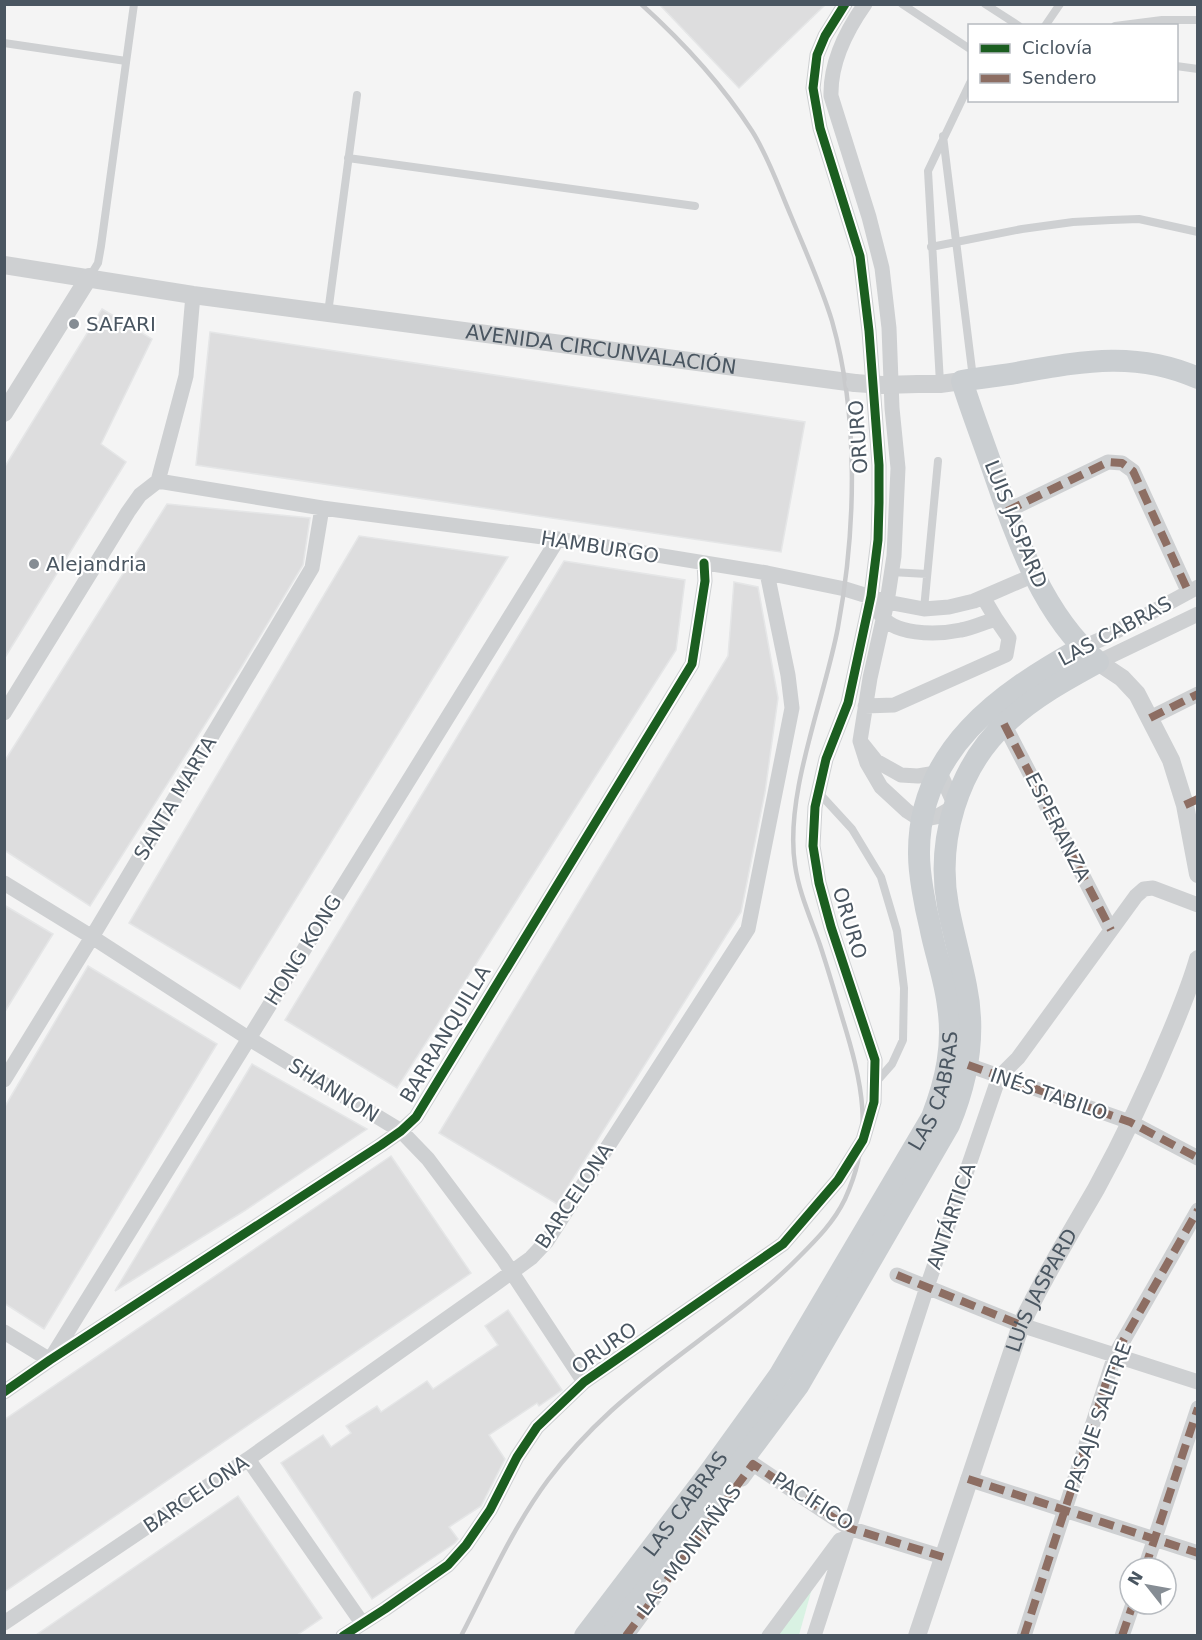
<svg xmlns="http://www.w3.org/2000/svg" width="1202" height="1640" font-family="'DejaVu Sans',sans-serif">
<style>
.green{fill:#d9f2e3}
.building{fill:#ddddde;stroke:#e5e6e7;stroke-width:1.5}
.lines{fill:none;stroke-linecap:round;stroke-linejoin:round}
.service{stroke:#ced0d2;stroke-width:8}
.minor{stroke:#ced0d2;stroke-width:15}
.tertiary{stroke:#ced0d2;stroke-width:18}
.primary{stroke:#caced1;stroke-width:22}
.rail{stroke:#c9cacc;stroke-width:4.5}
.tertiary-bridge{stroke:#ced0d2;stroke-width:18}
.quiet{stroke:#8d6e63;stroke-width:8;stroke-dasharray:15 8;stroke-linecap:butt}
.cycleway-casing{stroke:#fff;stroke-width:13}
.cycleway{stroke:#1b5e20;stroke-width:9}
.poi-dot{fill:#868d94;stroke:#fff;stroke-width:2}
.labels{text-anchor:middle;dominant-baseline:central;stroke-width:4.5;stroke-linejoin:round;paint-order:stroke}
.poi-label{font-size:20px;fill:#4a5661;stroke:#fff;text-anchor:start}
.street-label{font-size:20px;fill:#4a5661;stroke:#fff}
</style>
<rect width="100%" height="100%" fill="#f4f4f4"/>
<path class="green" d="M813,1585L799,1635H777Z"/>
<path class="building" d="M659,4H826L739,88Z
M102,309L152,339L101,444L126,462L4,659V468Z
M210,332L805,422L781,552L196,465Z
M167,504L310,518L303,565L242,666L90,906L4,850V762Z
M359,536L508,557L240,989L129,923Z
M564,561L685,580L676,650L397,1088L285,1020Z
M734,582L758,587L778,698L765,792L741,912L557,1204L439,1133L728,656Z
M4,905L53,934L4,1013Z
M88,966L217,1044L44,1329L4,1303V1108Z
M252,1064L367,1129L244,1211L115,1291Z
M391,1156L471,1273L4,1592V1420Z
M508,1310L562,1390L539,1406L537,1403L489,1435L505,1459L481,1506L449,1527L458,1539L455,1543L372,1599L281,1463L323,1435L331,1447L351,1433L346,1426L377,1406L381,1412L427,1381L433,1389L498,1345L485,1326Z
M238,1496L322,1618L297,1635H36Z"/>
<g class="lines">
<path class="service" d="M902,4L970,49
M985,4L1019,26
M1045,26L1060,4
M1115,26L1162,20H1198
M4,43L126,61
M1176,66L1198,69
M943,136L973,378
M348,158L695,206
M931,247L1022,229L1073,222L1111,220L1139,219L1198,232
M90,276L98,263L101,246L134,4
M328,313L357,95
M940,383L928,171L970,83
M891,572L927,574
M924,609L938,461
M819,793L852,829L881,877L897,931L904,988L903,1040L892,1064L877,1081"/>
<path class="minor" d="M158,481L322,508L558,539L767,573L845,589L887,602L924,609L949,607L974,601L1034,575
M1007,511L1108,462L1122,463L1133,471L1188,591
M879,612C891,636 937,635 961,630C973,628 985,622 996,619L983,597
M1081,648L1104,638L1198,587
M1098,662L1198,614
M865,706L894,705L1006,655L1009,638L996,619
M4,713L128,512L140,495L158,481L186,376L193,295
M1150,718L1198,694
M1004,724L1111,930
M860,741L876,761L901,775L918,776L936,773L942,777L955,806L936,817L921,820L907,811L881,787L867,763L860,741L870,678L887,602L894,556L898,468L892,408L889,328L882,268L869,217L831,96C830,62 846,31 865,4
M4,883L92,937L248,1038L401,1131L428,1159L503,1259L584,1382
M968,1065L1130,1122L1198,1158
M4,1080L92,937L312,568L322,508
M897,1275L1021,1325L1198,1382
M4,1332L50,1360L558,539
M4,1392L50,1360L381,1145L401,1131L416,1117L692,664L705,581L704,563
M248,1459L362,1623
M742,1479L753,1464L849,1528L943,1557
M968,1479L1198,1553
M1145,1568L1198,1408
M4,1623L248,1459L494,1285L531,1258L547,1241L748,929L792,708L788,675L767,573
M343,1636L385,1609L448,1565L466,1545L490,1510L517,1457L537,1427L584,1382L783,1244L838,1180L863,1140L874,1102L875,1060L831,927L819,883L813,846L815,807L826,759L848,703L871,596L878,540L879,503V465L869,331L860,256L820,128L813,88L817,55L825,36L845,4
M626,1636L660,1590
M769,1636L840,1540
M814,1636L927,1287L999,1077L1018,1058L1136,896L1144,889L1153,888L1198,905
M1024,1636L1115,1355L1198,1210
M1122,1636L1133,1604"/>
<g class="tertiary">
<path id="s1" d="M4,265L193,295L855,383"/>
<path d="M918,384H940L962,381"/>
<path d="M4,413L89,277"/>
<path d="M1098,662L1122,678L1137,694L1171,760L1185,805L1198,874"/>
<path id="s2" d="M917,1636L1021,1325C1043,1278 1070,1234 1096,1189C1124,1138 1149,1085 1171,1032C1181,1008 1191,984 1198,959"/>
</g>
<g class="primary">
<path id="s3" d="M585,1636L709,1473L779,1376L932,1117C946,1081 954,1045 948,1006C945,979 935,953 930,926C925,906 919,874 919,854C918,750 1000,693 1081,648"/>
<path d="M611,1636L798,1386L949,1125C968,1080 976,1034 966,986C961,960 953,933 948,906C936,842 957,767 1007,722C1034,697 1065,680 1098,662C1041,613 1016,536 992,467C982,438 971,410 962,381C982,377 1002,376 1021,372C1084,361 1137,351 1198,378"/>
</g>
<path class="rail" d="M461,1636C488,1584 513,1527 548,1480C566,1456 588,1432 611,1411C671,1356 742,1315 799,1257C817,1239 834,1222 845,1199C875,1134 862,1082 842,1017C835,993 828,969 820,945C811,919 799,893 795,865C784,794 825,698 838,627C856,530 859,416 832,321C821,285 805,250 791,216C779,188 768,156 752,131C721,83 683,42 641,4"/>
<path class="tertiary-bridge" d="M855,383L882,385L918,384"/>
<path class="quiet" d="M1007,511L1108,462L1122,463L1133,471L1188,591
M1150,718L1198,694
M1004,724L1111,930
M1185,805L1198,799
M968,1065L1130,1122L1198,1158
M897,1275L1021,1325
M968,1479L1198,1553
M1145,1568L1198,1408
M626,1636L753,1464L849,1528L943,1557
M1024,1636L1115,1355L1198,1210
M1122,1636L1133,1604"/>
<defs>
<path id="cycleway" d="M4,1392L50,1360L381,1145L401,1131L416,1117L692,664L705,581L704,563
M343,1636L385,1609L448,1565L466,1545L490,1510L517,1457L537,1427L584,1382L783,1244L838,1180L863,1140L874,1102L875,1060L831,927L819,883L813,846L815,807L826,759L848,703L871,596L878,540L879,503V465L869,331L860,256L820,128L813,88L817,55L825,36L845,4"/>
</defs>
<use href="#cycleway" class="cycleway-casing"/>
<use href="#cycleway" class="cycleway"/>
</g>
<g class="poi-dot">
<circle cx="74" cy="324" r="6"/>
<circle cx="34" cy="564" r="6"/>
</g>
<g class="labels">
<g class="poi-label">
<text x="86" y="324">SAFARI</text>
<text x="46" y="564">Alejandria</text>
</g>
<g class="street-label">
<text stroke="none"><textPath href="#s1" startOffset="603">AVENIDA CIRCUNVALACIÓN</textPath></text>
<text transform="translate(858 437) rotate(-94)">ORURO</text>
<text transform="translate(1016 524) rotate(68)">LUIS JASPARD</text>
<text transform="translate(600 547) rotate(9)">HAMBURGO</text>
<text transform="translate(1115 631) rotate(-28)">LAS CABRAS</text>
<text transform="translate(175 798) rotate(-59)">SANTA MARTA</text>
<text transform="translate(1058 827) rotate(63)">ESPERANZA</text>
<text transform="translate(850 923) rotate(73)">ORURO</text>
<text transform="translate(303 950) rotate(-58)">HONG KONG</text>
<text transform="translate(445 1034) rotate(-59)">BARRANQUILLA</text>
<text stroke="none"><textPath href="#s3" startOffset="651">LAS CABRAS</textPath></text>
<text transform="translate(334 1090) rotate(32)">SHANNON</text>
<text transform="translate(1049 1094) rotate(19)">INÉS TABILO</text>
<text transform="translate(574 1196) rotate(-56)">BARCELONA</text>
<text transform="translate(951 1216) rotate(-71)">ANTÁRTICA</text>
<text stroke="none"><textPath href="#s2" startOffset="368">LUIS JASPARD</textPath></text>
<text transform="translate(604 1348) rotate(-35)">ORURO</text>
<text transform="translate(1098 1417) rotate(-70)">PASAJE SALITRE</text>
<text transform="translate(196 1494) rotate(-34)">BARCELONA</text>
<text transform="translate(813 1501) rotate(32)">PACÍFICO</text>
<text stroke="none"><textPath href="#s3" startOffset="166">LAS CABRAS</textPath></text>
<text transform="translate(689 1550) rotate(-53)">LAS MONTAÑAS</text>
</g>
</g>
<rect width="1202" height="1640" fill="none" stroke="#4a5661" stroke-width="12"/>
<rect x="968" y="24" width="210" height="78" fill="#ffffff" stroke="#b7bbc0" stroke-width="1.5"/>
<rect x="980" y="44" width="30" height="9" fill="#1b5e20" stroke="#b7bbc0" stroke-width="1.5"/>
<text x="1022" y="54" font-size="18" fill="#4a5661">Ciclovía</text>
<rect x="980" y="74" width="30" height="9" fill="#8d6e63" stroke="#b7bbc0" stroke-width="1.5"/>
<text x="1022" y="84" font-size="18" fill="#4a5661">Sendero</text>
<g transform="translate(1148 1586) rotate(301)"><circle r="28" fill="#ffffff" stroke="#b7bbc0" stroke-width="1.5"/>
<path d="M0-4.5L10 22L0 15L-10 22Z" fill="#868d94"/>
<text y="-9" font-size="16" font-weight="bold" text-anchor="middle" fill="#4a5661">N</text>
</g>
</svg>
